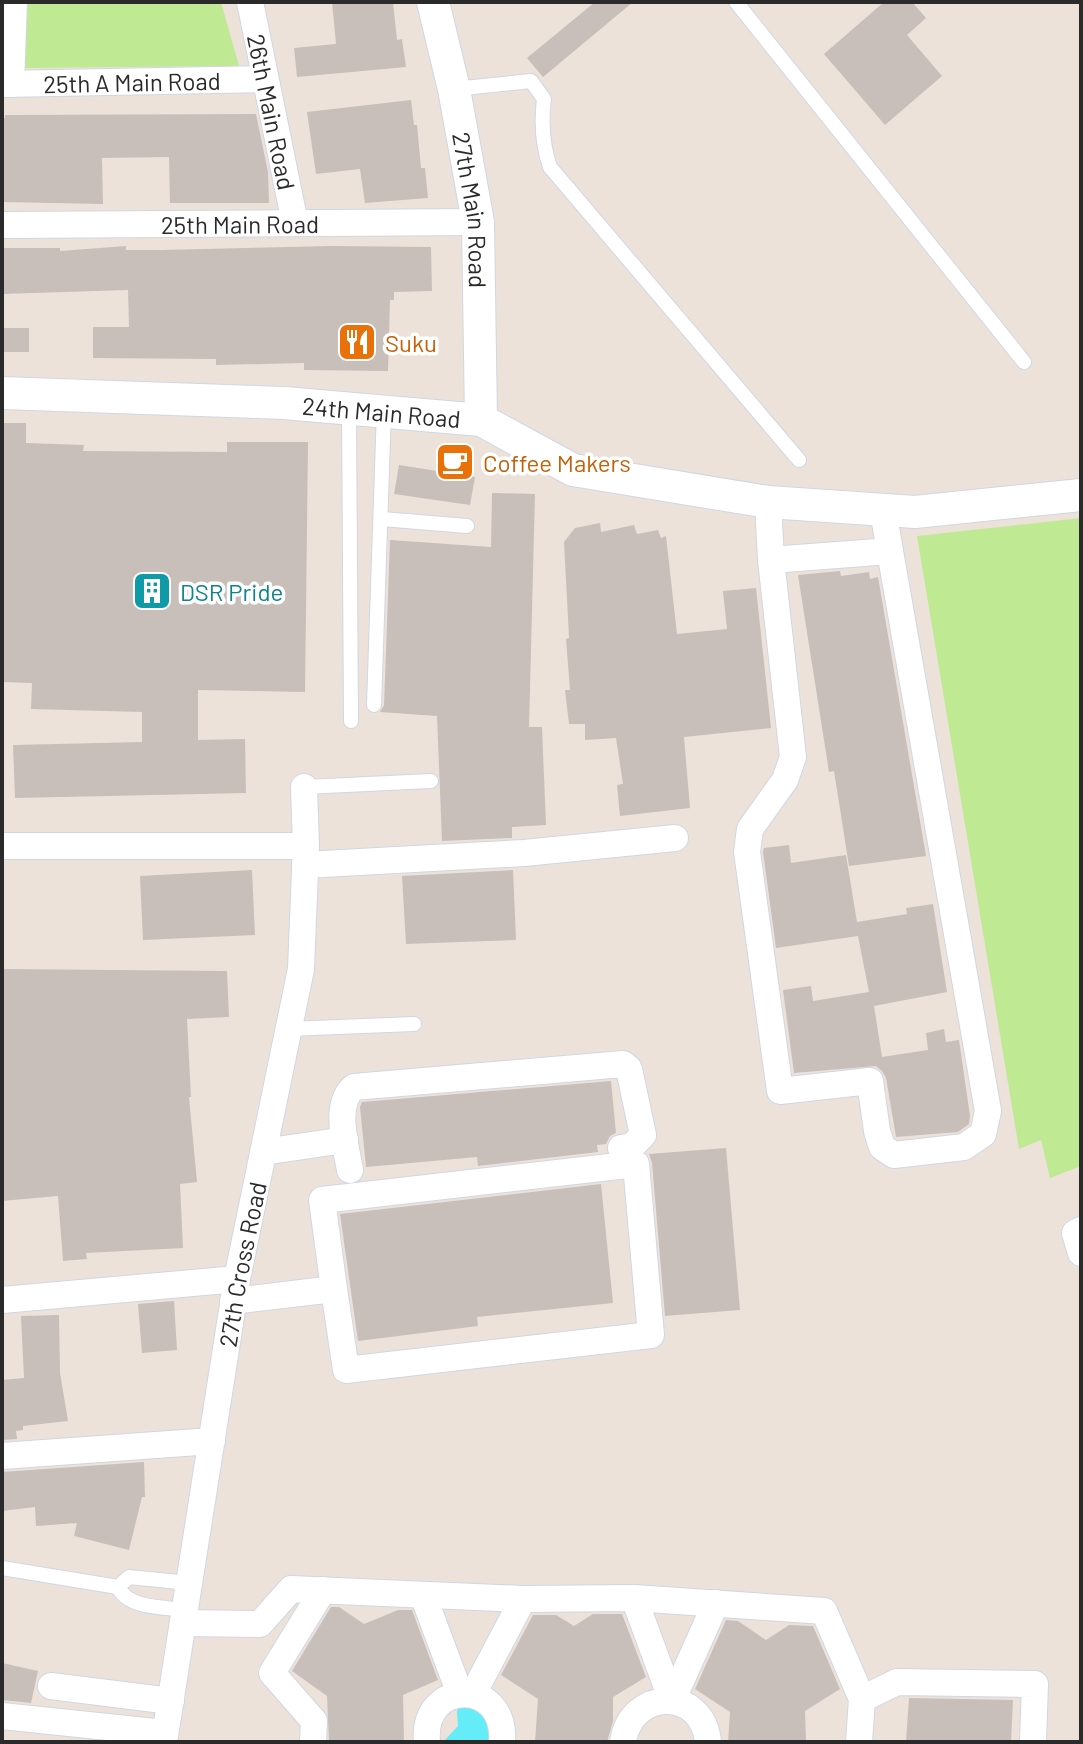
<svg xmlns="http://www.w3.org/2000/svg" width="1083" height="1744" font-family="Barlow,sans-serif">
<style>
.green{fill:#bfe992}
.water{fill:#64ecf9}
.building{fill:#c8bfba}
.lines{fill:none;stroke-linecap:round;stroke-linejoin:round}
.service-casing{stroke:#cfd7e4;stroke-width:16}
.minor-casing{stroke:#cfd7e4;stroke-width:28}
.tertiary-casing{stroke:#cfd7e4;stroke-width:34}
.service{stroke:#fff;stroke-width:14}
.minor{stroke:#fff;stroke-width:26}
.tertiary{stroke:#fff;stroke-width:32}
.labels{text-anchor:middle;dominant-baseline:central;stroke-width:7;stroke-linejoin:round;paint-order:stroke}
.street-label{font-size:24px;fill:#2a2a2a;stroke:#fff}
.food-label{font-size:24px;fill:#c56008;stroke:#fff;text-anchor:start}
.culture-label{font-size:24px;fill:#0d838f;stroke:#fff;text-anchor:start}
</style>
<rect width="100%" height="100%" fill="#ede2da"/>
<path class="green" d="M25,2H221L239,66L22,68Z
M1081,518V1166L1050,1178L1041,1140L1019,1149L917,536Z"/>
<path class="water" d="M471,1698L480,1714L489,1715L499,1742H443L458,1726L457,1712L459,1703Z"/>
<path class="building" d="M332,2H393L397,40L402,39L406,67L297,77L294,48L336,44Z
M595,2H633L543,77L527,58Z
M884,2H912L926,18L907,35L942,76L885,125L824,54Z
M411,100L414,125H417L421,168H425L428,198L365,203L360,169L316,174L307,112Z
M256,114L268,172L269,203H170L169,157L102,158L103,204L2,202V118H5V115Z
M126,246V250H161L332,246L431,247L432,291L394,292V300H390L388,371L304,370V363L216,365V359L93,358V327H129L128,290L2,294V248H60V251Z
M2,328H29V352H2Z
M2,423H26V443L84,445L83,451L227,452V442H308L305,692L198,690V740L245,739L246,793L15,798L13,745L142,742V712L31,709L32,683L2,682Z
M399,465L475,477L470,505L394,494Z
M492,493L535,494L529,727H542L546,825L512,827V838L442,841L437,716L380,712L384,705L390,540L491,547Z
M600,523L601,532L634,525L637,534L658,530L661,538L666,536L677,634L727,629L723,591L756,588L771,728L684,737L690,808L620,816L617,785L623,784L616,738L585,740V724H569L565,690H570L566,639L569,638L564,542L575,528Z
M840,571L841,576L869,572L870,579L878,577L926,856L849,866L834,771L829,772L798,575Z
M789,845L791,863L846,855L857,922L907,914L906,908L933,904L947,992L874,1006L882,1057L928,1050L926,1033L944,1029L946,1042L959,1040L970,1116L969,1124L958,1132L896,1137L886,1078L882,1071L876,1066L794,1073L783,990L811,986L813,1001L869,992L858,936L776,948L763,852L764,848Z
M252,870L255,935L143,940L140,876Z
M513,870L516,940L406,944L402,876Z
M2,969L227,971L229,1017L187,1019L191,1097H189L197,1182L180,1184L183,1248L86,1253L87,1259L63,1261L58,1196L2,1201Z
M611,1081L616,1133L610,1136L606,1144L597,1145L598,1152L478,1166L477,1157L366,1167L360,1107L362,1102Z
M726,1148L740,1310L665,1316L652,1163L649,1154Z
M601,1184L613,1303L477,1317L478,1326L358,1341L340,1214Z
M174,1301L177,1350L142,1353L138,1304Z
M59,1315L60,1373L68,1421L23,1426V1430L16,1431L17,1439L2,1440V1380L24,1378L21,1316Z
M144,1462L145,1497H142L129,1550L74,1536L77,1523L36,1526L35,1507L2,1511V1472Z
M331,1607H339L364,1624L398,1610H412L438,1680L403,1695L404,1742H329L327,1696L292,1671Z
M593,1614H622L646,1677L613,1697V1721L607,1742H535L538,1699L501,1675L533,1615H556L574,1626Z
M726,1620L738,1621L766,1640L789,1625L813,1626L840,1689L805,1711L806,1742H728L730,1712L695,1689Z
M2,1663L38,1671L31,1703L2,1700Z
M909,1698L1013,1700L1011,1742H906Z"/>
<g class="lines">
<defs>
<path id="service" d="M736,2L1024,362
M454,89L531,81L544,99C541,123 542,144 550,167L799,460
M349,408L351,721
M382,519L467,526
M374,705L384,410
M304,787L431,781
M288,1029L414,1024
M2,1568L118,1587
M118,1587L129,1577L189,1583
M118,1587C128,1609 164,1607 185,1610"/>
<g id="minor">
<path id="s1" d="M250,2L295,223"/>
<path id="s2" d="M2,84L263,79"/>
<path d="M11,84L14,2"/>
<path id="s3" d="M2,225L478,222"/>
<path d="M768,502L771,560L793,757L785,780L750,829L747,852L780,1091L870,1081L877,1131L882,1147L894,1155L964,1147L983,1134L988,1111L883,511"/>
<path d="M771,560L890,551"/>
<path d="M2,846H306"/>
<path d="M305,865L524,853L675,838"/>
<path d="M263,1152L345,1140"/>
<path d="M350,1170C346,1146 333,1104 354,1087L623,1064L629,1069L643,1135L632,1146L621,1148"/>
<path d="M1081,1230L1075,1233L1081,1253"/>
<path d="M2,1300L237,1279"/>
<path d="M233,1301L334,1289L346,1370L651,1335L636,1164L322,1200L334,1289"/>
<path d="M2,1456L212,1441"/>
<path d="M423,1595L460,1694"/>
<path d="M634,1598L672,1701"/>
<path d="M183,1623L260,1624L291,1589L523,1599L634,1598L824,1611L862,1699L859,1742"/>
<path d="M51,1686L171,1701"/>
<path d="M473,1694L523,1599"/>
<path d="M862,1699L897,1682L1035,1684L1033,1742"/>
<path d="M672,1701L716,1603"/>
<path d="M2,1716L165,1733"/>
<path id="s4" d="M164,1742L237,1279L301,969L306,846L304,787"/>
<path d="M313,1742L314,1721L272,1673L323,1590"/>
<path d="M427,1742C421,1679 507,1678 502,1742"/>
<path d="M623,1742C631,1688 703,1687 708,1742"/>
</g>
<g id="tertiary">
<path id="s5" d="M433,2L454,89L478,222L481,420"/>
<path id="s6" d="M2,393L284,403L481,420L573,470L768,502L915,512L1081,495"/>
</g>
</defs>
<use href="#service" class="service-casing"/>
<use href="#minor" class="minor-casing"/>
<use href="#tertiary" class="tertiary-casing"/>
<use href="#service" class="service"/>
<use href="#minor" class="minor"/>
<use href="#tertiary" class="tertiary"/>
</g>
<defs>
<symbol id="restaurant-square" viewBox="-11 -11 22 22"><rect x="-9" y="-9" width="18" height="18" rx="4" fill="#e8710a" stroke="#fff"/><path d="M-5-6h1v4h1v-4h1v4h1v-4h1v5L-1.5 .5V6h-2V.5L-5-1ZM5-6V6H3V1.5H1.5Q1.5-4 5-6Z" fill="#fff"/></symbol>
<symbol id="cafe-square" viewBox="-11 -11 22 22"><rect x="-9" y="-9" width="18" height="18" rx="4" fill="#e8710a" stroke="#fff"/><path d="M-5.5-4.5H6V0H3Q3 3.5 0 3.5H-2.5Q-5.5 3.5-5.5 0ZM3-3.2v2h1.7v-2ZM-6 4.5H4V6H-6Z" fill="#fff"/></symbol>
<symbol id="building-square" viewBox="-11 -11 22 22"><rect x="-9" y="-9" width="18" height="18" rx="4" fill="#0f9aa8" stroke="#fff"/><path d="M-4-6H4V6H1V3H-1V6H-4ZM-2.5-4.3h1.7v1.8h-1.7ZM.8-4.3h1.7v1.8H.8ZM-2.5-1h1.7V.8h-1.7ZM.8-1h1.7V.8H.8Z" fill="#fff"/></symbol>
</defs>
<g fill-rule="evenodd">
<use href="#restaurant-square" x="335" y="320" width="44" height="44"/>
<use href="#cafe-square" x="433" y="440" width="44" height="44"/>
<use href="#building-square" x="130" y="569" width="44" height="44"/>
</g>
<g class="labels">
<g class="street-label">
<text stroke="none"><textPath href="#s2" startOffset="130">25th A Main Road</textPath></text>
<text stroke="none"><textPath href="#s1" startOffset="112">26th Main Road</textPath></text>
<text stroke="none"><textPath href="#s5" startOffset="212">27th Main Road</textPath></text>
<text stroke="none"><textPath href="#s3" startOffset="238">25th Main Road</textPath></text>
<text stroke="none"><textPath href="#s6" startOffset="380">24th Main Road</textPath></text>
<text stroke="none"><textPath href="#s4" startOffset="484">27th Cross Road</textPath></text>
</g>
<g class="food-label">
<text x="385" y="342">Suku</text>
<text x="483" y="462">Coffee Makers</text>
</g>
<g class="culture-label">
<text x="180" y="591">DSR Pride</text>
</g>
</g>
<rect width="1083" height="1744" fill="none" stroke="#2a2a2a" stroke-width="8"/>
</svg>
